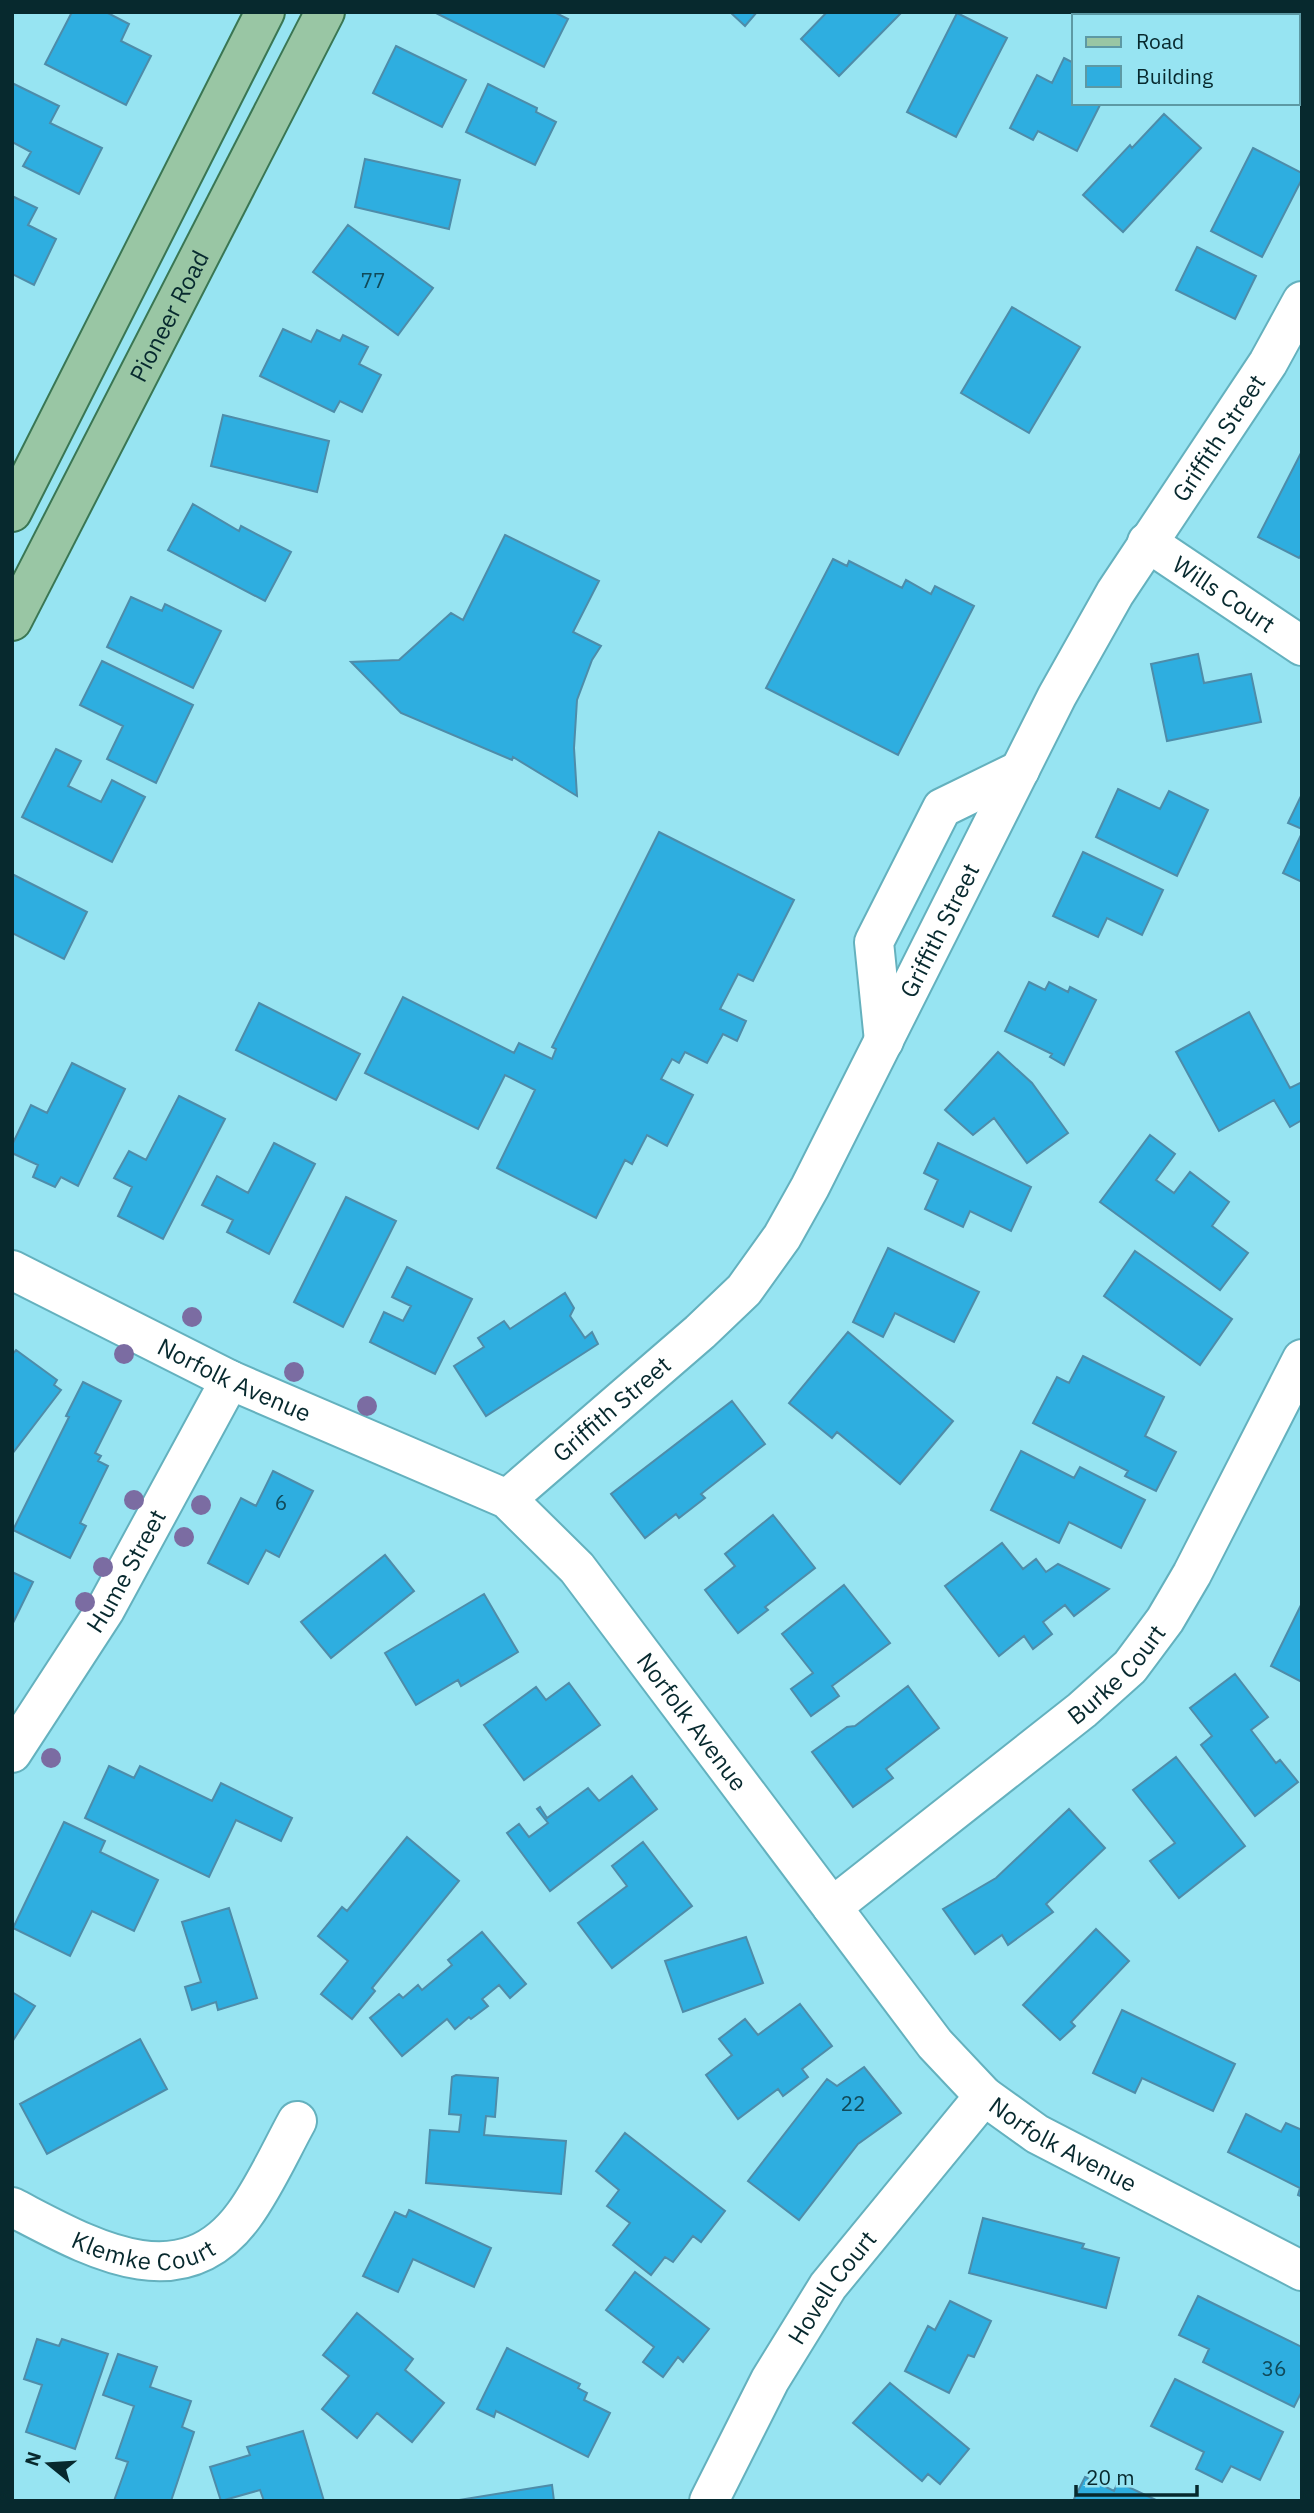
<svg xmlns="http://www.w3.org/2000/svg" width="1314" height="2513" font-family="'IBM Plex Sans',sans-serif">
<style>
.building{fill:#2eaee0;stroke:#4e8ca9;stroke-width:2}
.lines{fill:none;stroke-linecap:round;stroke-linejoin:round}
.minor-casing{stroke:#64b1be;stroke-width:42}
.major-casing{stroke:#3a7653;stroke-width:42}
.minor{stroke:#fff;stroke-width:38}
.major{stroke:#99c6a4;stroke-width:38}
.tree{fill:#7b6ca2}
.labels{text-anchor:middle;dominant-baseline:central;stroke-width:5;stroke-linejoin:round;paint-order:stroke}
.number-label{font-size:21px;fill:#114a5a}
.street-label{font-size:24px;fill:#07292e;stroke:#97e4f2}
</style>
<rect width="100%" height="100%" fill="#97e4f2"/>
<path class="building" d="M72,12H106L129,24L121,41L151,56L126,105L45,64Z
M434,12H554L568,19L544,67Z
M730,12H757L745,26Z
M827,12H902L839,76L801,39Z
M957,13L1007,38L956,137L907,112Z
M396,46L466,80L442,127L373,93Z
M1064,58L1074,63V103H1101L1077,151L1038,131L1033,140L1010,128L1037,75L1052,83Z
M12,83L59,106L50,123L102,148L79,194L23,166L31,152L12,142Z
M488,84L537,108L536,112L556,122L535,165L466,132Z
M1164,114L1201,148L1123,232L1083,195L1130,145L1132,148Z
M1253,148L1302,173V179L1262,257L1211,231Z
M365,159L460,180L449,229L355,207Z
M12,196L37,208L28,225L56,239L34,285L12,274Z
M348,225L433,288L398,335L313,272Z
M1197,247L1256,276L1235,319L1176,290Z
M1012,307L1080,347L1029,433L961,393Z
M283,329L311,342L317,330L340,341L343,335L368,347L359,364L381,375L362,412L340,401L334,412L260,376Z
M223,415L329,441L317,492L211,466Z
M1302,451V553L1299,558L1258,537Z
M193,504L239,531L241,526L291,552L265,601L168,550Z
M505,535L599,581L573,632L601,646L592,660L577,700L574,748L577,796L513,757L512,760L401,713L351,662L399,660L451,613L463,620Z
M833,559L847,566L849,561L902,588L906,580L931,594L935,586L974,606L898,755L766,688Z
M131,597L162,611L165,604L221,631L193,688L107,647Z
M1198,654L1204,683L1251,674L1261,722L1167,741L1151,664Z
M102,661L193,705L156,783L107,759L123,726L80,705Z
M56,749L81,761L68,786L101,802L112,780L145,797L112,862L22,817Z
M1118,789L1160,809L1169,791L1208,810L1177,876L1096,837Z
M1302,794V829L1288,823Z
M659,832L794,900L753,981L738,974L720,1009L746,1021L737,1041L723,1034L707,1063L685,1052L679,1063L672,1059L661,1079L693,1095L667,1146L647,1135L632,1164L625,1160L596,1218L497,1168L535,1090L505,1075L478,1129L365,1073L403,997L514,1053L519,1043L552,1059L556,1049L552,1047Z
M1302,833V882L1283,873Z
M1083,852L1163,890L1142,935L1107,918L1098,937L1053,916Z
M12,874L87,912L64,959L12,933Z
M1029,982L1045,990L1049,982L1068,992L1070,987L1096,1000L1064,1065L1050,1057L1052,1054L1005,1031Z
M259,1003L360,1054L336,1100L236,1050Z
M1249,1012L1290,1088L1302,1082V1120L1290,1127L1274,1100L1219,1131L1176,1052Z
M998,1052L1032,1083L1068,1133L1027,1163L994,1118L973,1135L945,1110Z
M72,1063L125,1089L78,1186L61,1177L55,1187L33,1177L38,1165L12,1153V1145L31,1105L47,1113Z
M179,1096L225,1119L163,1239L118,1216L132,1187L114,1178L129,1151L146,1160Z
M1150,1135L1175,1154L1156,1180L1174,1193L1190,1172L1229,1202L1212,1226L1248,1253L1220,1290L1100,1202Z
M274,1143L315,1164L269,1254L227,1232L233,1220L202,1205L217,1176L248,1193Z
M938,1143L1031,1187L1011,1231L970,1211L963,1227L925,1209L938,1180L924,1173Z
M346,1197L396,1221L343,1327L294,1302Z
M888,1248L979,1292L954,1342L895,1313L883,1337L853,1322Z
M1135,1251L1232,1319L1200,1365L1104,1296Z
M407,1267L472,1299L435,1374L370,1342L384,1312L403,1321L411,1306L392,1297Z
M565,1293L574,1308L570,1316L585,1338L592,1332L598,1344L486,1416L454,1366L484,1347L478,1338L504,1321L510,1329Z
M848,1332L953,1421L900,1484L837,1432L832,1438L789,1403Z
M16,1350L57,1380L54,1385L61,1390L12,1454V1355Z
M1083,1356L1164,1397L1145,1436L1176,1452L1156,1491L1125,1476L1128,1471L1033,1423L1057,1377L1069,1383Z
M83,1382L121,1401L95,1453L101,1456L98,1461L108,1466L80,1523L86,1526L70,1558L13,1530L69,1417L66,1416Z
M732,1401L765,1444L701,1494L705,1498L679,1518L676,1514L645,1538L611,1494Z
M1021,1451L1074,1478L1080,1467L1145,1500L1121,1548L1069,1522L1059,1543L991,1510Z
M273,1471L313,1491L279,1557L266,1550L248,1584L208,1563L241,1498L256,1506Z
M773,1515L815,1568L765,1607L768,1610L738,1633L705,1590L735,1566L725,1554Z
M1002,1543L1023,1569L1036,1559L1046,1572L1058,1564L1109,1589L1074,1616L1065,1605L1043,1622L1052,1634L1033,1649L1024,1636L999,1656L945,1586Z
M385,1555L414,1591L331,1658L301,1622Z
M12,1572L33,1582L12,1625Z
M844,1585L890,1643L832,1686L839,1696L811,1716L791,1689L813,1673L782,1634Z
M484,1594L518,1652L461,1686L458,1680L416,1705L385,1653Z
M1302,1603V1682L1271,1666Z
M1235,1674L1268,1717L1251,1730L1276,1763L1280,1760L1298,1782L1255,1816L1201,1745L1212,1736L1190,1708Z
M569,1683L600,1725L524,1780L484,1725L536,1687L546,1700Z
M908,1686L939,1728L886,1769L893,1778L853,1807L812,1752L847,1727L855,1726Z
M1176,1757L1245,1846L1179,1898L1150,1861L1175,1843L1133,1790Z
M109,1766L134,1778L140,1766L212,1801L221,1783L292,1818L281,1841L236,1820L209,1877L85,1818Z
M632,1776L657,1809L550,1891L507,1833L519,1824L529,1837L548,1823L537,1809L540,1807L547,1818L588,1788L599,1801Z
M1069,1809L1105,1848L1046,1904L1053,1912L1008,1945L1002,1935L975,1954L943,1909L996,1878Z
M64,1822L105,1841L100,1852L158,1880L134,1931L92,1911L70,1956L13,1928Z
M407,1837L459,1881L372,1988L375,1991L352,2019L321,1994L348,1961L318,1936L342,1907L347,1911Z
M643,1842L692,1906L612,1968L578,1923L627,1886L612,1866Z
M229,1908L257,1998L218,2010L216,2002L192,2010L185,1987L201,1982L182,1922Z
M1096,1929L1129,1961L1071,2022L1075,2026L1060,2040L1023,2005Z
M482,1932L526,1984L510,1998L499,1985L482,1999L488,2006L471,2019L469,2017L455,2029L447,2019L402,2056L370,2018L399,1994L403,1998L418,1985L422,1990L452,1965L448,1960Z
M746,1937L763,1983L683,2012L665,1961Z
M12,1992L35,2006L12,2042Z
M800,2004L832,2046L802,2069L808,2077L783,2096L778,2089L738,2119L706,2075L732,2055L719,2039L745,2019L758,2035Z
M1122,2010L1235,2064L1213,2111L1142,2078L1135,2093L1093,2073Z
M140,2039L167,2089L47,2154L20,2104Z
M864,2067L901,2113L858,2144L799,2220L748,2181L827,2079L837,2086Z
M456,2075L498,2078L495,2117L486,2116L484,2135L566,2141L561,2194L426,2183L430,2130L459,2132L461,2115L449,2114L452,2077Z
M1246,2114L1281,2132L1286,2123L1302,2130V2197L1298,2195L1300,2188L1228,2152Z
M625,2133L725,2211L701,2242L693,2236L673,2262L665,2257L651,2275L613,2245L630,2223L607,2206L619,2190L596,2171Z
M409,2210L491,2248L474,2287L413,2259L398,2292L363,2276L395,2212L406,2217Z
M983,2218L1084,2244L1082,2248L1119,2258L1106,2308L969,2273Z
M635,2272L709,2329L683,2362L678,2357L663,2377L643,2362L654,2347L606,2310Z
M1198,2296L1302,2347V2391L1294,2407L1203,2362L1209,2349L1179,2335Z
M950,2301L991,2321L974,2357L968,2355L949,2393L905,2371L928,2326L935,2330Z
M357,2313L413,2359L405,2370L444,2403L412,2442L377,2413L357,2438L322,2409L349,2376L323,2355Z
M37,2339L59,2346L62,2339L108,2354L75,2449L26,2432L42,2385L24,2379Z
M507,2348L580,2384L578,2388L587,2393L584,2400L610,2413L588,2457L496,2411L494,2417L477,2409Z
M118,2354L157,2367L150,2387L191,2401L182,2427L194,2432L171,2501H114L128,2462L116,2458L134,2406L103,2395Z
M1175,2379L1283,2432L1260,2480L1231,2466L1222,2482L1196,2469L1204,2452L1151,2426Z
M890,2383L969,2449L940,2484L928,2474L922,2481L853,2423Z
M303,2431L324,2501H264L260,2490L221,2501L210,2467L250,2455L247,2447Z
M1085,2477L1114,2491L1118,2482L1158,2501H1073Z
M552,2485L554,2501H453Z"/>
<g class="lines">
<defs>
<g id="minor">
<path d="M1195,12L1202,16"/>
<path d="M1298,64L1302,66"/>
<path id="s1" d="M1147,542L1302,646"/>
<path d="M884,1041L874,942L942,808L1020,770"/>
<path id="s2" d="M12,1270L230,1380L507,1499L577,1568L935,2044L984,2096L1037,2134L1302,2271"/>
<path id="s3" d="M507,1499L700,1332L744,1290L782,1237L810,1187L1057,696L1115,593L1268,363L1302,301"/>
<path id="s4" d="M12,1753L105,1610L230,1380"/>
<path id="s5" d="M832,1907L1082,1710L1130,1667L1165,1620L1192,1574L1302,1359"/>
<path id="s6" d="M12,2207C86,2245 180,2303 244,2215C265,2186 280,2152 297,2121"/>
<path id="s7" d="M709,2501L770,2380L828,2286L984,2096"/>
</g>
<g id="major">
<path d="M12,512L265,12"/>
<path id="s8" d="M12,621L325,12"/>
</g>
</defs>
<use href="#minor" class="minor-casing"/>
<use href="#major" class="major-casing"/>
<use href="#minor" class="minor"/>
<use href="#major" class="major"/>
</g>
<g class="tree">
<circle cx="192" cy="1317" r="10"/>
<circle cx="124" cy="1354" r="10"/>
<circle cx="294" cy="1372" r="10"/>
<circle cx="367" cy="1406" r="10"/>
<circle cx="134" cy="1500" r="10"/>
<circle cx="201" cy="1505" r="10"/>
<circle cx="184" cy="1537" r="10"/>
<circle cx="103" cy="1567" r="10"/>
<circle cx="85" cy="1602" r="10"/>
<circle cx="51" cy="1758" r="10"/>
</g>
<g class="labels">
<g class="number-label">
<text x="373" y="280">77</text>
<text x="281" y="1502">6</text>
<text x="853" y="2103">22</text>
<text x="1274" y="2368">36</text>
</g>
<g class="street-label">
<text stroke="none"><textPath href="#s8" startOffset="343">Pioneer Road</textPath></text>
<text stroke="none"><textPath href="#s3" startOffset="1293">Griffith Street</textPath></text>
<text stroke="none"><textPath href="#s1" startOffset="93">Wills Court</textPath></text>
<text stroke="none"><textPath href="#s3" startOffset="726">Griffith Street</textPath></text>
<text stroke="none"><textPath href="#s2" startOffset="248">Norfolk Avenue</textPath></text>
<text stroke="none"><textPath href="#s3" startOffset="138">Griffith Street</textPath></text>
<text stroke="none"><textPath href="#s4" startOffset="215">Hume Street</textPath></text>
<text stroke="none"><textPath href="#s5" startOffset="368">Burke Court</textPath></text>
<text stroke="none"><textPath href="#s2" startOffset="836">Norfolk Avenue</textPath></text>
<text stroke="none"><textPath href="#s2" startOffset="1404">Norfolk Avenue</textPath></text>
<text stroke="none"><textPath href="#s6" startOffset="142">Klemke Court</textPath></text>
<text stroke="none"><textPath href="#s7" startOffset="247">Hovell Court</textPath></text>
</g>
</g>
<rect width="1314" height="2513" fill="none" stroke="#07292e" stroke-width="28"/>
<rect x="1072" y="14" width="228" height="91" fill="#97e4f2" stroke="#5d99a4" stroke-width="2"/>
<rect x="1086" y="37" width="35" height="10" fill="#99c6a4" stroke="#5d99a4" stroke-width="2"/>
<text x="1136" y="49" font-size="21" fill="#07292e">Road</text>
<rect x="1086" y="66" width="35" height="21" fill="#2eaee0" stroke="#5d99a4" stroke-width="2"/>
<text x="1136" y="84" font-size="21" fill="#07292e">Building</text>
<g transform="translate(49 2464) rotate(288)" stroke="#97e4f2" stroke-width="5" paint-order="stroke">
<path d="M0-5L12 26L0 18L-12 26Z" fill="#07292e"/>
<text y="-10" font-size="19" font-weight="bold" text-anchor="middle" fill="#07292e">N</text>
</g>
<path d="M1076 2485v10h121v-10" fill="none" stroke="#07292e" stroke-width="3.5"/>
<text x="1086" y="2485" font-size="21" fill="#07292e" stroke="#97e4f2" stroke-width="5" paint-order="stroke">20 m</text>
</svg>
